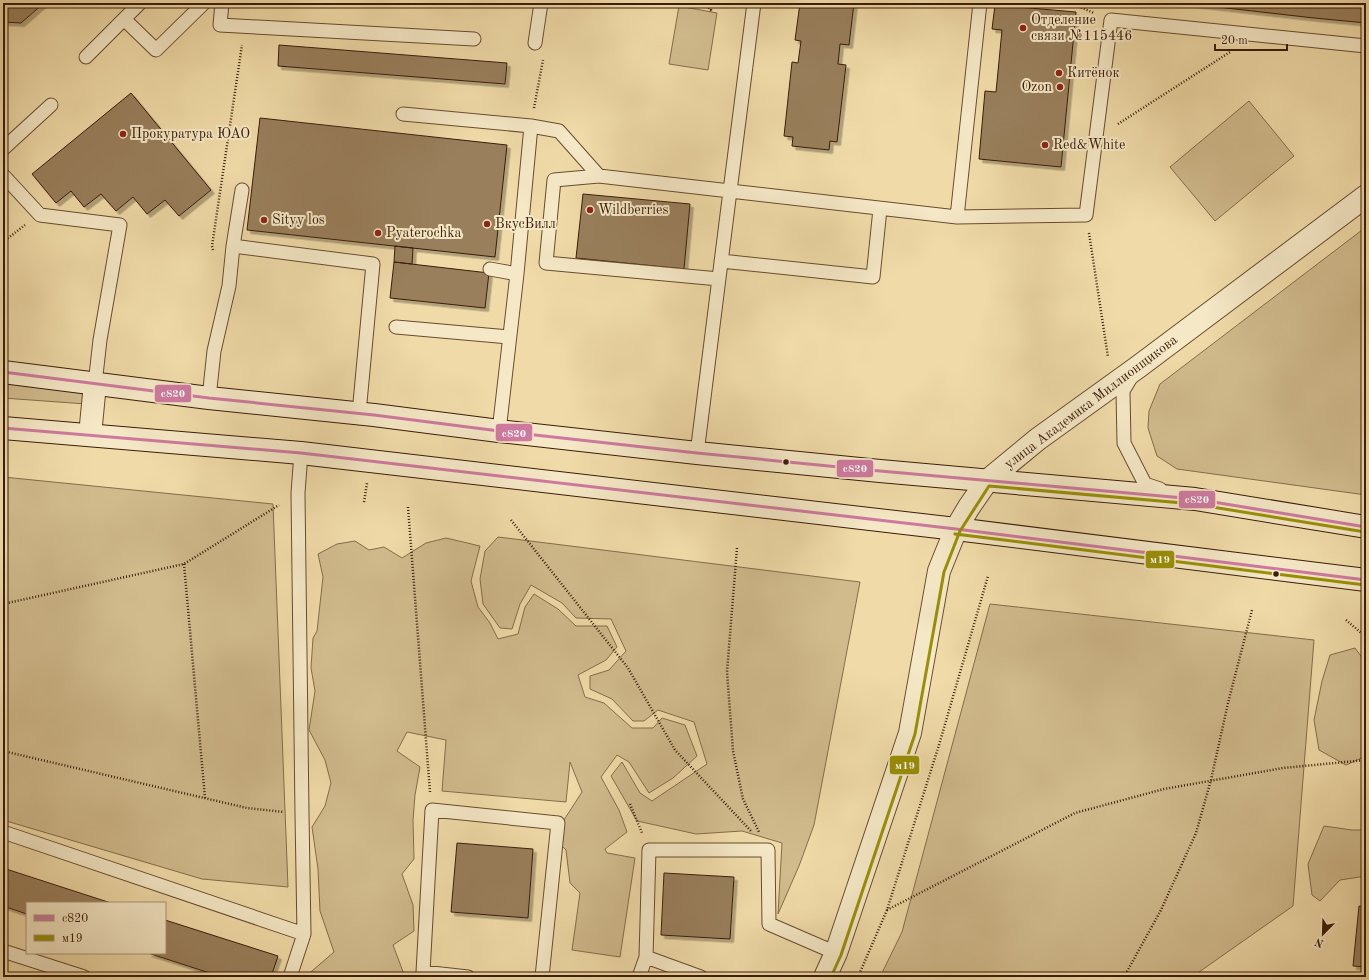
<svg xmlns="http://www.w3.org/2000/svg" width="1369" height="980" font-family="'Old Standard TT',serif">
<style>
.green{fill:#d1bb8d;stroke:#866c4a}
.building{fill:#997f5b;stroke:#3a1c07;filter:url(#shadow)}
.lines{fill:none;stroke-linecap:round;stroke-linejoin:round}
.service-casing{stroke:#684c2f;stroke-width:15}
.minor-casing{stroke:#684c2f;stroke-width:24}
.tertiary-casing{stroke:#684c2f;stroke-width:24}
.secondary-casing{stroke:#3a1c07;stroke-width:24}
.path{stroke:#3a1c07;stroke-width:2.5;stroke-dasharray:1 2;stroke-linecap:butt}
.service{stroke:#f5e8c6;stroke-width:13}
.minor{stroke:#f5e8c6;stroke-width:22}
.tertiary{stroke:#f5e8c6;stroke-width:22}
.secondary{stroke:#f5e8c6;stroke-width:22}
.bus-1-casing{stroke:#f5e8c6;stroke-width:6}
.bus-2-casing{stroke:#f5e8c6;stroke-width:6}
.bus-1{stroke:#ce7a9f;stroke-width:3}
.bus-2{stroke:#999005;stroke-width:3}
.poi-dot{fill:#8f2418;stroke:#f5e8c6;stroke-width:1.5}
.bus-dot{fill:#3a1c07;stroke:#f5e8c6;stroke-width:1.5}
.labels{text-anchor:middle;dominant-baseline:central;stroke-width:4;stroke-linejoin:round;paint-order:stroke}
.poi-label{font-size:14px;fill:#3a1c07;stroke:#f5e8c6;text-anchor:start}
.street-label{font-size:14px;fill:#3a1c07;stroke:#f5e8c6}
.line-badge{stroke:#f5e8c6;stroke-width:1.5}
.badge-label{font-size:11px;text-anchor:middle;font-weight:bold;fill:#fff}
</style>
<defs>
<filter id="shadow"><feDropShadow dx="3.5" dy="3.5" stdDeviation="0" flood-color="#0004"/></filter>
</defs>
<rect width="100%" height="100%" fill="#f0dba8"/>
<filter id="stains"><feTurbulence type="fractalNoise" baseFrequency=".005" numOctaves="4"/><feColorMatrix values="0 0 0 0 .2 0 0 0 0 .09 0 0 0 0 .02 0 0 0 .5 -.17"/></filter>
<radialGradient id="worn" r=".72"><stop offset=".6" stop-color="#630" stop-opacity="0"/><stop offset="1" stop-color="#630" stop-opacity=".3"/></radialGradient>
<path class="green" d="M679,6L717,13L708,70L669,64Z
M1249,101L1294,156L1215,221L1170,167Z
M1366,227V495L1177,469L1157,456L1148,428L1149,411L1160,384Z
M3,383L85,393L86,404L3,398Z
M3,477L273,504L288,887L202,879L3,820Z
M498,537L860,582L814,825L799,866L778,914L782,843L742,831L696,834L637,821L611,776L622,762L640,793L652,801L707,764L694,722L658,710L644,721H633L612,699L590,689V676L609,670L626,651L611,619L576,618L562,603L531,585L520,604L512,629L500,628L483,604L480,579L485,551Z
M446,538L480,546L471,581L478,607L490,623L498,639L518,634L525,607L534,594L558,609L576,626H607L617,647L606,660L578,675L585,697L604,703L632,728H653L662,718L685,725L697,756L673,778L649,793L629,762L617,755L601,777L619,810L627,832L605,849L607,853L635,858L620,957L572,950L580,893L570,883L566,850L553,837L582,792L570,762L566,802L442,791L446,740L407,732L397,751L420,767L415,795L413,820L414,859L402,874L413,905L414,931L393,945L405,977H305L334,952L320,911L318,869L312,827L325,806L331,783L325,760L309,730L315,691L311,668L313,638L317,631L323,577L318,554L337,544L355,541L369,550L384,547L402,558L426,543Z
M990,604L1314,640L1293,906L1192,977H880L902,932Z
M1355,648L1366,663V756L1346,765L1319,750L1314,720L1322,681L1330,655Z
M1324,826L1352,830H1366V876L1340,880L1320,901L1312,895L1308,864Z"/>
<path class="building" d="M3,3H44L21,23L3,22Z
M800,3H854L849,45L840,44L838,64L846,65L837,142L830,141L829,150L792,146L793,137L784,136L792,62L798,63L801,41L795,40Z
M1182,3H1366V23L1314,18Z
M995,5L1076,12L1061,167L979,159L985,91L996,92L1002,30L992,29Z
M279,45L507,63L505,84L278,66Z
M131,93L211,190L179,216L165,200L147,214L133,197L116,211L101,194L84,207L71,191L56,203L32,174Z
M260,118L507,145L495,257L247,230Z
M583,194L690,204L684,269L576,258Z
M395,246L413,248L412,264L394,262Z
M394,262L489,273L485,308L390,298Z
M457,843L533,849L528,918L451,912Z
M3,868L111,903H27V914L3,906Z
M664,873L734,877L730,939L661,935Z
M1359,906L1366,907V967L1353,966Z
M165,920L278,956L271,977H222L148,953H165Z"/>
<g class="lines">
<defs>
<path id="service" d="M222,3L220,25L474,39
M124,19L156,50L204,3
M535,43L541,3
M86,57L140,3
M403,114L531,126L559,131L599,176
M3,149L51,105
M3,175L40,215L120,225L100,340L95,384
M957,217L980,3
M233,246L242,190
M721,261L873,277L880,209
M490,269L517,274
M719,279L546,263L554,180L599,176L730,191L754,3
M396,327L509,337
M1132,376L1123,391L1124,443L1145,484L1160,489
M209,398L214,351L229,286L233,246L373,264L359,413
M499,431L517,274L531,126
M301,453L298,493L302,814L304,934
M697,453L730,191L957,217L1086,215L1111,20L1366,46
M3,832L304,934L290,977
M3,951L84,977
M646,957L649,850H768L769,924L836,953
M468,977L423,972L432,810L558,823L542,977
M639,977L646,957L701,977"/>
<path id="minor" d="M90,435L95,384
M987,481L1038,439L1138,367L1366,196"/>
<path id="tertiary" d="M825,977L836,953L910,733L939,571L956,529L969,507L987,481"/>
<path id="secondary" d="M3,372L209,398L374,415L499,431L697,453L880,471L1195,499L1366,527
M3,428L301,453L956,529L1366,580"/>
</defs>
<use href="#service" class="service-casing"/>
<use href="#minor" class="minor-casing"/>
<use href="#tertiary" class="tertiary-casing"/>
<use href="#secondary" class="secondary-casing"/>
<path class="path" d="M705,3L711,11
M1070,3L1094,13
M711,10L712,3
M534,108L543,60
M1118,124L1230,52
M1089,233L1108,357
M3,242L25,225
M213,250L212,246L242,45
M364,502L367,483
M408,507L430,792
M511,520L628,668L675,750L751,831
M737,548L727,672L733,751L743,799L759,832
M184,564L205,798
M3,604L184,564L279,505
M1346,620L1366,637
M3,751L247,808L284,812
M630,804L642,833
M887,910L1075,813L1164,789L1283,768L1366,760
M858,977L887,910L939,745L988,576
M1124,977L1161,910L1196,833L1211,780L1228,703L1252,610"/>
<use href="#service" class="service"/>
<use href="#minor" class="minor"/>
<use href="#tertiary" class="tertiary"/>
<use href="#secondary" class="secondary"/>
<defs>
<path id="bus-1" d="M3,372L209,398L374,415L499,431L697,453L880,471L1195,499L1366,527
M3,428L301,453L956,529L1366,580"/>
<path id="bus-2" d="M955,534L1365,585
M831,977L841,955L915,734L944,572L960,531L989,486L1194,504L1365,532"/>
</defs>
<use href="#bus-1" class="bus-1-casing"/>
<use href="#bus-2" class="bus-2-casing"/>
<use href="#bus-1" class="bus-1"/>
<use href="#bus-2" class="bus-2"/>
</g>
<g class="poi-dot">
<circle cx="1023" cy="28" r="4"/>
<circle cx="1059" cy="73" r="4"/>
<circle cx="1060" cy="87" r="4"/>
<circle cx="123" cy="134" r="4"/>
<circle cx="1045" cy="145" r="4"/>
<circle cx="590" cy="210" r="4"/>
<circle cx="264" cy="220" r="4"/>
<circle cx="487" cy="224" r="4"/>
<circle cx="378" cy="233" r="4"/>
</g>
<g class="bus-dot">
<circle cx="786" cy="462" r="3.5"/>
<circle cx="1276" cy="574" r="3.5"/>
</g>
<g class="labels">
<g class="poi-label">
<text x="1031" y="20">Отделение<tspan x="1031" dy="16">связи №115446</tspan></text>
<text x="1067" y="73">Китёнок</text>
<text x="1052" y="87" text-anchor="end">Ozon</text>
<text x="131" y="134">Прокуратура ЮАО</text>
<text x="1053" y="145">Red&amp;White</text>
<text x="598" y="210">Wildberries</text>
<text x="272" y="220">Sityy los</text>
<text x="495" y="224">ВкусВилл</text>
<text x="386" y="233">Pyaterochka</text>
</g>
<g class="street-label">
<text transform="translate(1091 402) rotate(-37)">улица Академика Миллионщикова</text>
</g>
</g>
<g class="line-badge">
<rect x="154" y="384" width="38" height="19" rx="4" fill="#ce7a9f"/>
<rect x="495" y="423" width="38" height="19" rx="4" fill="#ce7a9f"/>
<rect x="836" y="459" width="38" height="19" rx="4" fill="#ce7a9f"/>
<rect x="1178" y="490" width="38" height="19" rx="4" fill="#ce7a9f"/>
<rect x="1145" y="550" width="30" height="19" rx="4" fill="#999005"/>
<rect x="889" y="755" width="31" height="20" rx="4" fill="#999005"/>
</g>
<g class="badge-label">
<text x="173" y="397">с820</text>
<text x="514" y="437">с820</text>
<text x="855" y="472">с820</text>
<text x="1197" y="503">с820</text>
<text x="1160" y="563">м19</text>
<text x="905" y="769">м19</text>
</g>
<rect width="1369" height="980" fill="none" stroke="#f0dba8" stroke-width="16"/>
<rect x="4" y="4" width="1361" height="972" fill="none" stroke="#3a1c07" stroke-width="2"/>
<rect x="8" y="8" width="1353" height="964" fill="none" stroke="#3a1c07"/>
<rect x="26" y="902" width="140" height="52" fill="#f5e8c6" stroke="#aa967a"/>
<rect x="34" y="915" width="20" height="6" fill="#ce7a9f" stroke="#aa967a"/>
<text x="62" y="922" font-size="12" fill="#3a1c07">с820</text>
<rect x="34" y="935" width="20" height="6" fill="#999005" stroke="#aa967a"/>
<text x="62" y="942" font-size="12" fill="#3a1c07">м19</text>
<g transform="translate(1323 934) rotate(203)" stroke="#f5e8c6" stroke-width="3" paint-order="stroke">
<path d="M0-3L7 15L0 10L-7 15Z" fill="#3a1c07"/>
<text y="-6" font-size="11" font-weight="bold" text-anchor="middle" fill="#3a1c07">N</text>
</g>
<path d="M1215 44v6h72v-6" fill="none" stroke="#3a1c07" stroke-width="2"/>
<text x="1221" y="44" font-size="12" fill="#3a1c07" stroke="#f5e8c6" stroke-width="3" paint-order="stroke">20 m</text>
<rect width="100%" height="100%" filter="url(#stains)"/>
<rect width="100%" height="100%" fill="url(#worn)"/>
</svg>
